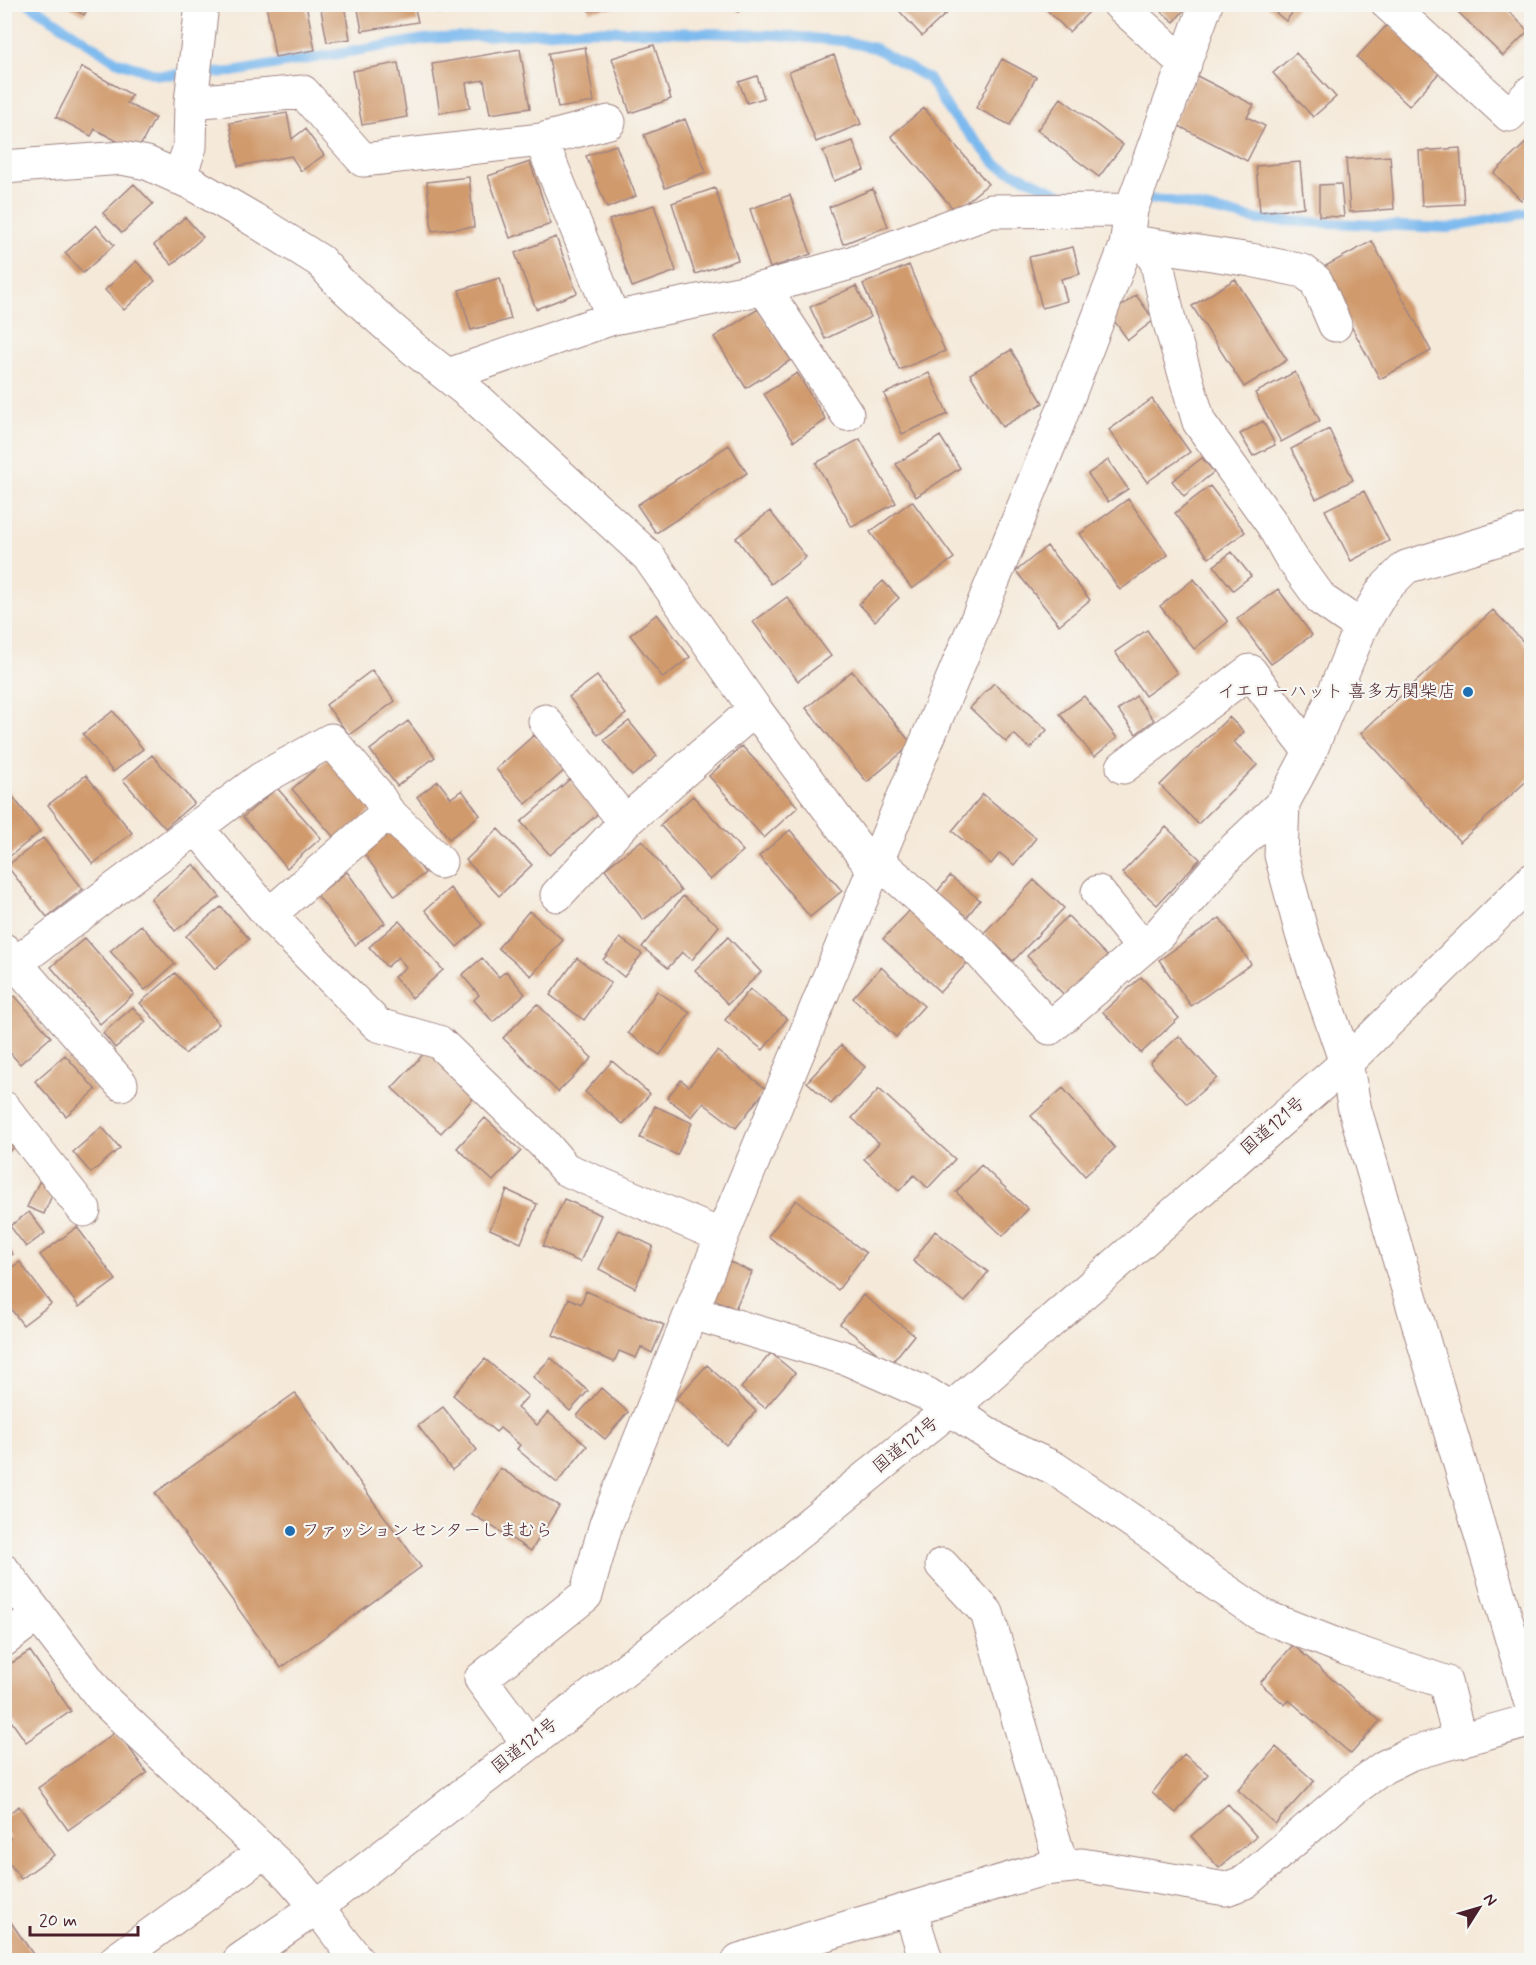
<svg xmlns="http://www.w3.org/2000/svg" width="1536" height="1965" font-family="Mynerve,'Klee One',sans-serif">
<style>
.lines{fill:none;stroke-linecap:round;stroke-linejoin:round}
.stream{stroke:#7bb9ee;stroke-width:10}
.building{fill:#d09a6c}
.street-casing{stroke:#a08482;stroke-width:35}
.highway-casing{stroke:#a08482;stroke-width:35}
.street{stroke:#fff;stroke-width:33}
.highway{stroke:#fff;stroke-width:33}
.poi-dot{fill:#1f6fb2;stroke:#f6f6f2;stroke-width:2}
.labels{text-anchor:middle;dominant-baseline:central;stroke-width:4.5;stroke-linejoin:round;paint-order:stroke}
.poi-label{font-size:18px;fill:#4a1f2b;stroke:#f6f6f2;text-anchor:end}
.street-label{font-size:18px;fill:#4a1f2b;stroke:#f6f6f2}
</style>
<rect width="100%" height="100%" fill="#f6f6f2"/>
<filter id="ink" filterUnits="userSpaceOnUse"><feTurbulence type="fractalNoise" baseFrequency=".0167" numOctaves="2"/><feDisplacementMap in="SourceGraphic" scale="12" xChannelSelector="R" yChannelSelector="G"/><feConvolveMatrix kernelMatrix="1 2 1 2 8 2 1 2 1" color-interpolation-filters="sRGB"/></filter>
<filter id="wash" filterUnits="userSpaceOnUse"><feTurbulence type="fractalNoise" baseFrequency=".008" numOctaves="4" result="noise"/><feDisplacementMap in="SourceGraphic" scale="24" xChannelSelector="R" yChannelSelector="G"/><feGaussianBlur stdDeviation="1.35" result="paint"/><feColorMatrix in="noise" values="0 0 0 0 0 0 0 0 0 0 0 0 0 0 0 0 0 1.4 0 .05"/><feComposite in="paint" operator="in"/></filter>
<g filter="url(#wash)">
<rect width="100%" height="100%" fill="#f5e9d9"/>
<g class="lines">
<path class="stream" d="M29,4L116,61L158,75L232,72L425,39L590,30L777,35L842,41L875,48L929,79L952,115L997,165L1063,195H1073
M1140,199L1166,200L1259,220L1448,228L1532,212"/>
</g>
<g id="blocks">
<path class="building" d="M65,4H90L84,15Z
M266,4H306L315,50L275,57Z
M320,4H344L350,39L327,42Z
M357,4H414L418,22L362,31Z
M436,4H486V6L438,14Z
M588,4H617L618,6L589,11Z
M732,4H748L738,12Z
M893,4H948L951,9L922,36Z
M1041,4H1091L1094,7L1069,32Z
M1152,4H1189L1174,22Z
M1265,4H1299L1286,21Z
M1450,4H1502L1528,31L1503,56Z
M1389,23L1441,71L1409,106L1357,57Z
M654,45L671,99L630,113L612,58Z
M585,47L594,102L558,108L548,53Z
M520,49L530,108L490,114L484,80L466,83L470,108L440,113L432,64Z
M1296,53L1336,97L1313,117L1273,73Z
M834,55L861,124L816,142L789,72Z
M1002,59L1036,77L1010,125L976,108Z
M398,63L407,117L362,125L352,71Z
M82,67L132,95L127,103L155,118L137,152L95,129L91,136L56,117Z
M757,76L764,98L747,103L739,82Z
M1197,76L1254,105L1247,117L1265,126L1247,161L1173,123Z
M1061,98L1123,145L1099,177L1037,130Z
M924,108L988,184L955,211L891,136Z
M287,113L292,139L305,129L324,155L301,171L291,156L238,166L230,123Z
M685,119L706,172L665,188L644,135Z
M1532,137V190L1521,200L1494,173Z
M853,141L864,170L834,181L823,151Z
M616,145L636,196L607,208L586,156Z
M1460,148L1464,204L1422,206L1419,151Z
M1390,156L1394,209L1350,212L1346,159Z
M530,162L551,224L510,238L488,176Z
M1300,162L1304,207L1260,212L1256,166Z
M469,177L474,227L432,231L427,182Z
M134,184L153,204L122,233L103,213Z
M1341,184L1344,217L1319,216V185Z
M715,188L738,260L695,274L672,203Z
M873,189L888,226L843,244L829,207Z
M790,195L811,254L770,268L750,209Z
M654,205L676,271L632,287L609,220Z
M185,217L203,237L172,265L154,245Z
M96,225L114,245L83,273L65,253Z
M556,237L577,293L536,309L515,253Z
M1372,241L1431,351L1380,379L1320,269Z
M1073,247L1080,274L1061,279L1067,301L1042,308L1029,257Z
M136,261L155,281L124,310L105,290Z
M909,265L945,351L899,370L863,284Z
M500,278L511,319L471,330L459,290Z
M1235,279L1287,360L1244,387L1192,306Z
M856,286L871,317L825,339L810,307Z
M1136,295L1154,320L1128,340L1110,315Z
M758,309L791,360L746,388L714,337Z
M1011,350L1043,403L1002,427L970,374Z
M1295,372L1320,421L1281,442L1255,393Z
M797,373L826,420L794,441L764,394Z
M929,373L948,414L902,434L884,394Z
M1152,399L1190,452L1147,482L1109,430Z
M1263,421L1275,445L1253,456L1240,434Z
M1329,429L1353,480L1316,499L1291,449Z
M940,436L960,468L916,497L896,464Z
M860,439L896,503L852,527L816,463Z
M729,445L747,473L656,533L637,505Z
M1202,458L1214,472L1184,496L1172,481Z
M1108,460L1128,489L1108,502L1088,474Z
M1210,486L1245,532L1209,558L1175,513Z
M1364,491L1389,541L1351,561L1325,510Z
M1128,499L1168,555L1120,590L1080,534Z
M912,501L954,558L912,589L870,532Z
M770,511L806,557L771,584L736,538Z
M1047,546L1090,600L1059,625L1016,571Z
M1232,552L1251,576L1233,590L1214,566Z
M1194,579L1228,622L1194,649L1160,606Z
M883,581L899,598L875,621L859,604Z
M1278,589L1312,635L1271,664L1237,619Z
M787,597L831,656L798,681L753,622Z
M1493,610L1532,651V776L1460,842L1361,733Z
M657,614L690,657L663,678L630,635Z
M1147,630L1177,673L1145,696L1115,652Z
M372,670L395,701L349,735L326,705Z
M852,671L912,744L867,782L806,708Z
M597,676L626,714L598,735L569,697Z
M994,683L1047,730L1030,749L1014,734L1006,742L970,708Z
M1084,696L1117,738L1094,757L1060,714Z
M1136,696L1154,720L1136,734L1118,710Z
M113,711L143,749L113,772L83,734Z
M1229,717L1244,732L1234,742L1257,765L1198,824L1160,785Z
M408,721L435,757L397,786L370,750Z
M629,721L657,756L632,776L604,740Z
M534,735L565,770L526,804L496,769Z
M742,746L798,807L764,838L709,776Z
M152,755L194,803L165,828L123,780Z
M328,758L373,809L337,841L292,789Z
M86,775L132,833L93,864L48,805Z
M570,779L599,813L550,855L521,822Z
M438,781L451,798L462,790L480,815L449,839L417,797Z
M6,788L40,832L4,861V789Z
M277,788L321,838L287,868L243,817Z
M983,794L1036,838L1014,865L1000,853L991,864L952,831Z
M693,796L743,851L710,880L660,825Z
M389,824L425,873L395,896L359,847Z
M1166,827L1200,859L1157,905L1122,873Z
M498,829L532,865L499,896L466,860Z
M790,830L842,891L810,917L759,856Z
M43,838L83,889L47,917L7,866Z
M642,840L681,891L643,920L605,869Z
M194,864L220,897L175,931L151,899Z
M347,872L385,923L355,945L317,895Z
M950,876L980,900L963,922L932,898Z
M1034,880L1064,908L1013,961L984,933Z
M450,888L482,925L457,947L425,910Z
M683,896L719,926L692,960L682,952L668,968L642,947Z
M221,907L249,939L215,969L186,936Z
M911,909L967,963L940,992L883,939Z
M529,911L563,940L531,976L498,948Z
M1068,916L1109,958L1067,998L1027,956Z
M1220,918L1251,964L1191,1006L1159,960Z
M399,921L443,970L412,998L394,977L406,967L398,957L387,967L369,947Z
M141,925L175,964L145,990L110,951Z
M728,937L761,972L728,1004L695,970Z
M85,938L134,994L100,1024L51,967Z
M620,938L642,954L624,977L603,960Z
M482,958L499,977L506,971L525,994L493,1022L474,1000L479,995L462,975Z
M577,958L611,983L584,1020L550,995Z
M881,967L924,1006L896,1037L853,998Z
M175,973L219,1024L185,1054L140,1003Z
M1141,977L1179,1018L1141,1053L1103,1012Z
M750,989L787,1019L763,1050L725,1020Z
M657,991L690,1013L660,1055L628,1033Z
M15,996L51,1037L20,1064L4,1046V1005Z
M537,1004L592,1058L558,1092L503,1038Z
M133,1007L146,1022L115,1048L103,1033Z
M1179,1036L1217,1078L1187,1104L1150,1063Z
M841,1045L865,1067L831,1104L807,1082Z
M428,1049L477,1094L441,1133L392,1088Z
M717,1051L766,1089L736,1128L703,1103L692,1117L667,1098L681,1080L689,1086Z
M65,1055L96,1090L66,1116L35,1081Z
M612,1061L650,1094L623,1124L585,1092Z
M1063,1088L1115,1148L1085,1176L1031,1116Z
M879,1089L955,1159L928,1188L914,1175L899,1191L864,1159L879,1143L852,1118Z
M655,1106L692,1123L677,1155L640,1138Z
M4,1114L25,1138L4,1156Z
M485,1118L521,1151L493,1181L457,1148Z
M102,1127L120,1148L91,1173L73,1152Z
M981,1165L1028,1209L1003,1236L956,1192Z
M39,1182L55,1188L44,1214L27,1207Z
M507,1190L537,1204L521,1243L490,1229Z
M564,1199L601,1215L580,1262L543,1246Z
M796,1200L866,1253L838,1290L768,1236Z
M29,1212L45,1233L26,1247L10,1226Z
M77,1227L116,1280L79,1307L40,1255Z
M619,1230L653,1246L635,1288L599,1269Z
M935,1231L988,1272L965,1302L913,1261Z
M4,1244L13,1254L4,1260Z
M20,1262L51,1304L23,1325L4,1300V1273Z
M730,1262L752,1272L735,1309L712,1298Z
M586,1291L664,1325L652,1353L641,1347L636,1358L619,1351L614,1362L553,1335L569,1298L581,1304Z
M863,1295L914,1335L891,1364L840,1324Z
M771,1353L795,1373L765,1408L741,1388Z
M551,1358L588,1391L570,1411L533,1377Z
M485,1359L528,1396L517,1408L537,1425L548,1412L587,1446L557,1483L517,1449L520,1445L500,1428L496,1432L453,1395Z
M707,1365L756,1411L726,1445L676,1399Z
M601,1388L628,1412L605,1439L577,1416Z
M295,1393L421,1567L281,1668L155,1493Z
M443,1407L477,1450L452,1470L418,1426Z
M500,1468L559,1506L531,1551L472,1514Z
M1293,1645L1380,1721L1351,1754L1289,1700L1285,1705L1260,1683Z
M30,1651L71,1711L26,1742L4,1711V1668Z
M117,1731L147,1773L68,1830L38,1788Z
M1276,1747L1314,1781L1275,1824L1238,1790Z
M1184,1754L1208,1774L1176,1813L1152,1793Z
M1228,1804L1256,1836L1219,1868L1191,1836Z
M19,1806L54,1855L21,1879L4,1856V1842L10,1838L4,1830V1817Z
M8,1918L37,1960H5V1921Z"/>
</g>
</g>
<g filter="url(#ink)">
<use href="#blocks" fill-opacity="0" stroke="#a08482" stroke-width="1.5"/>
<g class="lines">
<defs>
<path id="street" d="M1119,4L1185,64
M1388,4L1509,115L1532,91
M191,102L303,92L363,160L541,140L609,122
M541,140L613,318
M4,167L122,158L147,163L191,183L253,219L320,261L339,282L373,313L414,349L477,399L648,556L755,709L873,869
M179,178L190,147L191,102L202,4
M1146,244L1251,260L1303,271L1316,281L1335,325
M1126,246L1146,244L1157,263L1169,320L1199,422L1272,524L1290,556L1322,600L1361,627
M764,288L847,414
M448,375L613,318L764,288L854,262L991,211L1131,210
M1532,529L1406,567L1383,590L1361,627L1310,752L1283,803L1281,855L1302,934L1346,1063L1355,1110L1532,1707
M545,721L625,822
M1123,767L1250,671L1310,752
M197,828L269,915L378,1025L439,1042L544,1144L565,1169L722,1236
M877,860L976,948L1050,1028L1159,934L1229,854L1283,803
M1098,892L1143,948
M557,895L625,822L755,709
M269,915L388,812
M4,950L121,1084
M4,972L261,779L331,740L376,793L388,812L440,862
M4,1108L84,1210
M692,1313L848,1359L927,1394L1008,1447L1054,1468L1157,1538L1210,1580L1263,1616L1347,1649L1445,1682L1460,1741
M942,1565L987,1613L1062,1867
M4,1571L102,1698L290,1876L317,1907L357,1960
M4,1640L38,1614
M528,1743L481,1679L586,1595L606,1524L722,1236L1055,431L1126,246L1131,210L1206,4
M910,1909L926,1960
M116,1960L265,1851
M739,1960L1043,1869L1082,1865L1226,1889L1245,1882L1354,1789L1384,1767L1410,1754L1532,1720"/>
<path id="highway" d="M240,1960L317,1907L712,1603L960,1401L1346,1063L1532,880"/>
</defs>
<use href="#street" class="street-casing"/>
<use href="#highway" class="highway-casing"/>
<use href="#street" class="street"/>
<use href="#highway" class="highway"/>
</g>
</g>
<g class="poi-dot">
<circle cx="1468" cy="692" r="6"/>
<circle cx="290" cy="1531" r="6"/>
</g>
<g class="labels">
<g class="poi-label">
<text x="1456" y="692">イエローハット 喜多方関柴店</text>
<text x="302" y="1531" text-anchor="start">ファッションセンターしまむら</text>
</g>
<g class="street-label">
<text transform="translate(1273 1126) rotate(-41)">国道121号</text>
<text transform="translate(906 1445) rotate(-39)">国道121号</text>
<text transform="translate(525 1746) rotate(-38)">国道121号</text>
</g>
</g>
<rect width="1536" height="1965" fill="none" stroke="#f6f6f2" stroke-width="24"/>
<g transform="translate(1479 1908) rotate(53)" stroke="#f6f6f2" stroke-width="4.5" paint-order="stroke">
<path d="M0-4.5L10 22L0 15L-10 22Z" fill="#4a1f2b"/>
<text y="-9" font-size="16" font-weight="bold" text-anchor="middle" fill="#4a1f2b">N</text>
</g>
<path d="M30 1926v9h108v-9" fill="none" stroke="#4a1f2b" stroke-width="3"/>
<text x="39" y="1926" font-size="18" fill="#4a1f2b" stroke="#f6f6f2" stroke-width="4.5" paint-order="stroke">20 m</text>
</svg>
